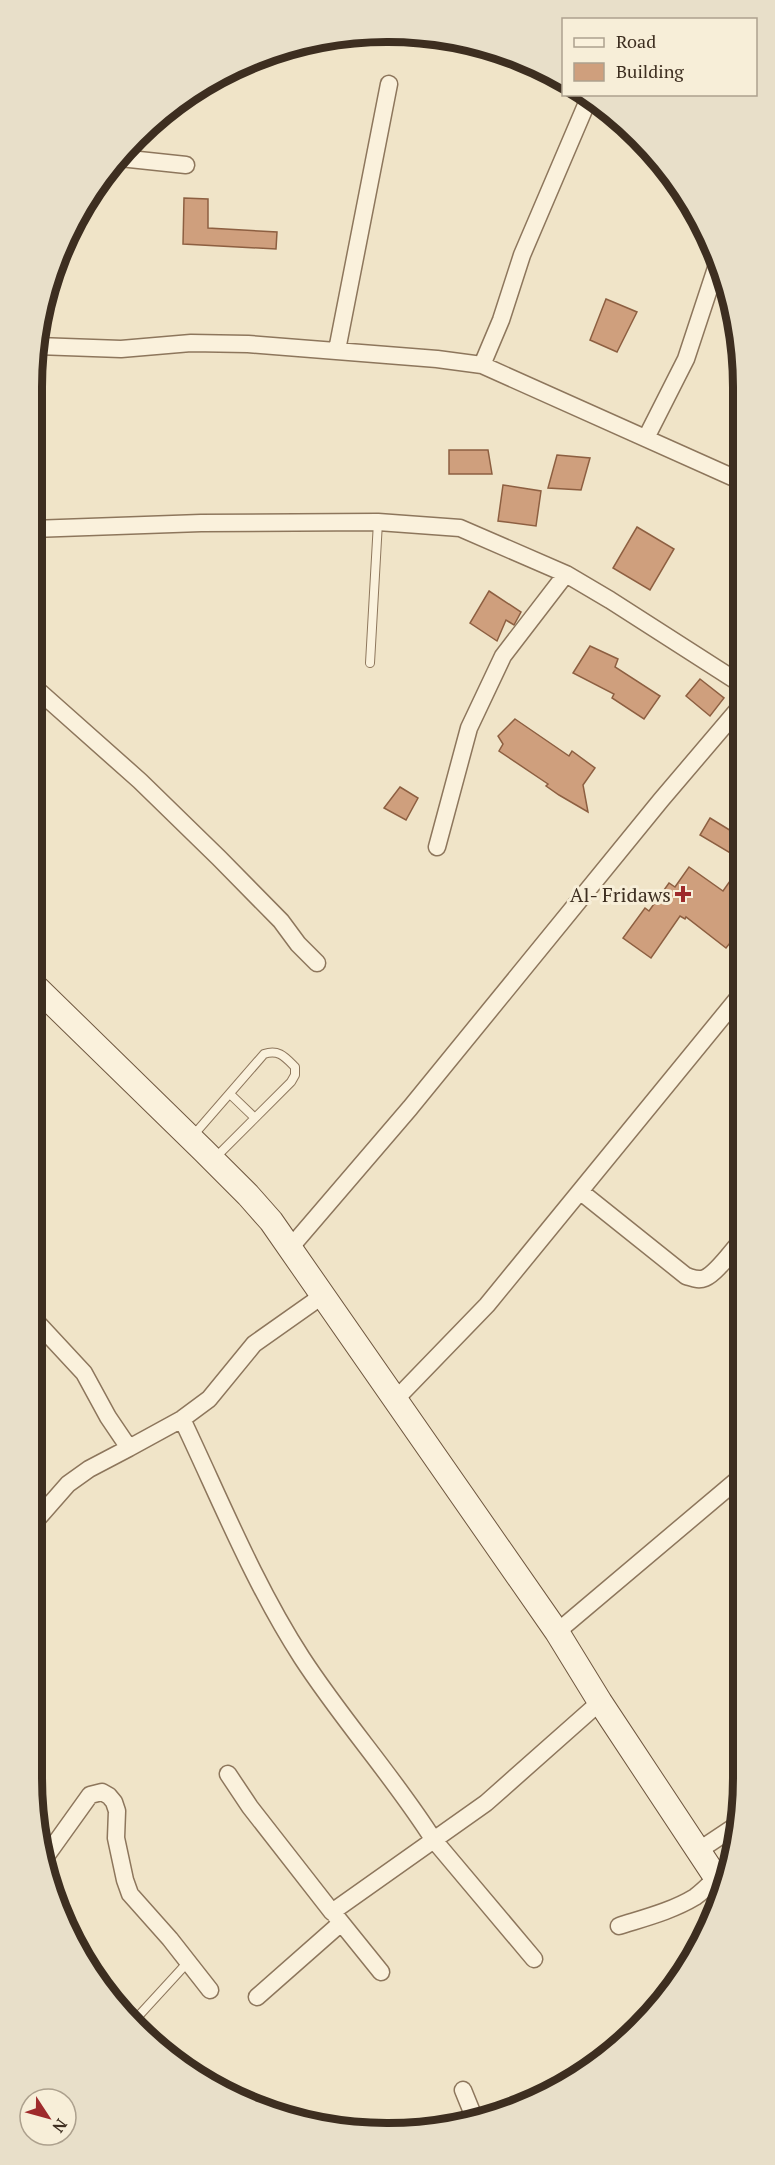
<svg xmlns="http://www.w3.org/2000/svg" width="775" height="2165" font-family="'PT Serif',serif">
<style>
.building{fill:#cf9f7d;stroke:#8d5f41;stroke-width:1.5}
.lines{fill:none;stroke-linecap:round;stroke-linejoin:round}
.lane-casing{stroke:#8d765c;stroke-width:10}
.street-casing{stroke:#8d765c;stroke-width:19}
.secondary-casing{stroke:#6f573f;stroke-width:26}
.lane{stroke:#faf1dc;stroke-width:8}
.street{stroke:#faf1dc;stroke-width:16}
.secondary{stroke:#faf1dc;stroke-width:24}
.poi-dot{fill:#9e2a2b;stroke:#f7eed8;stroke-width:2}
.labels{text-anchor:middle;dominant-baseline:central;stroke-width:6;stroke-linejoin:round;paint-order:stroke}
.poi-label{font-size:20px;fill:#3d2e20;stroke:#f7eed8;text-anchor:end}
.rim{fill:none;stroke:#3d2e20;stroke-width:8}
</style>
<rect width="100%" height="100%" fill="#f0e4c8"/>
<path class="building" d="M184,198L208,199V228L277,232L276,249L183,244Z
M606,299L637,312L617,352L590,340Z
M449,450H488L492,474H449Z
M557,455L590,458L581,490L548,488Z
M503,485L541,491L536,526L498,521Z
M637,527L674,549L650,590L613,568Z
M489,591L521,612L514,625L506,620L497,641L470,623Z
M590,646L618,659L615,667L660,696L644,719L612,698L614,694L573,673Z
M700,679L724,698L710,716L686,696Z
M515,719L569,756L572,751L595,768L583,785L588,812L559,795L546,786L548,784L499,751L503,744L498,736Z
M400,787L418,798L406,820L384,808Z
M710,818L741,837L742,860L700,835Z
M742,864V928L726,948L686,917L685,919L680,916L651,958L623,938L645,908L649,911L669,883L675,887L689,867L723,891Z"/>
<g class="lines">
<defs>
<path id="lane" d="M370,663L378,522
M230,1094L254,1117
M191,1138L264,1054C279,1049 285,1057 295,1067V1075L291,1082L215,1158
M133,2022L188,1962"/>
<path id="street" d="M120,158L186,165
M37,346L121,349L191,343L248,344L437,359L482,365L741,481
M337,350L389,84
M482,365L501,320L522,255L589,98
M646,438L686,359L717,265
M32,529L201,523L378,522L460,528L566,574L610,600L741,684
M32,688L41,693L140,781L219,858L281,921L298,944L317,963
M437,847L469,728L503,656L566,574
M581,1192L686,1276C693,1278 698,1281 705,1278C717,1273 733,1249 742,1240
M290,1248L410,1108L661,800L741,706
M32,1317L84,1373L108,1417L129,1448L89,1469L68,1484L32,1525
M396,1399L487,1305L742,993
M182,1419C220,1499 254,1584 302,1658C343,1721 393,1776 433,1839L534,1959
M129,1448L182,1419L209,1399L254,1344L322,1296
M557,1632L743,1475
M228,1774L250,1807L332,1912L486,1803L600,1702
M698,1851L737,1825
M47,1855L90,1795L102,1792L109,1796L114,1802L117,1811L116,1838L125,1880L130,1894L170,1939L210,1990
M335,1915L381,1972
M619,1926C644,1918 672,1911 695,1897C702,1892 709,1885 716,1878
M257,1997L341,1923
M463,2090L476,2122"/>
<path id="secondary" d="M32,983L203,1150L248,1195L271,1221L557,1632L600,1702L723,1888"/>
</defs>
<use href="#lane" class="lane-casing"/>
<use href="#street" class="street-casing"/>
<use href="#secondary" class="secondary-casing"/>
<use href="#lane" class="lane"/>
<use href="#street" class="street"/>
<use href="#secondary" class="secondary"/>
</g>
<path class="poi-dot" d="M680 885h6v6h6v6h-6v6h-6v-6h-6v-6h6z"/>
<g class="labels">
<g class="poi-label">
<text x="671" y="894">Al- Fridaws</text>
</g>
</g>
<path d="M0 0H775V2165H0ZM387 42H388A345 345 0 0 1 733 387V1778A345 345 0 0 1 388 2123H387A345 345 0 0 1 42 1778V387A345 345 0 0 1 387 42Z" fill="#e8dfc9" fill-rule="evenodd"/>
<path class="rim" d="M387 42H388A345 345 0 0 1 733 387V1778A345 345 0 0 1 388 2123H387A345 345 0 0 1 42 1778V387A345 345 0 0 1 387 42Z"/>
<rect x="562" y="18" width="195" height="78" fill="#f7eed8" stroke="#ada18e" stroke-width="1.5"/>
<rect x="574" y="38" width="30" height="9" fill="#faf1dc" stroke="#ada18e" stroke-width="1.5"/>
<text x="616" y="48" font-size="18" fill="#3d2e20">Road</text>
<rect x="574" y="63" width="30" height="18" fill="#cf9f7d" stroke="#ada18e" stroke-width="1.5"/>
<text x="616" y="78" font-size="18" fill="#3d2e20">Building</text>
<g transform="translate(48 2117) rotate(126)"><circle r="28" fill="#f7eed8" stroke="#ada18e" stroke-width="1.5"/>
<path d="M0-4.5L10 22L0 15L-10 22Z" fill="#9e2a2b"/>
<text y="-9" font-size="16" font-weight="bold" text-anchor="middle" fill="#3d2e20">N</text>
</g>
</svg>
